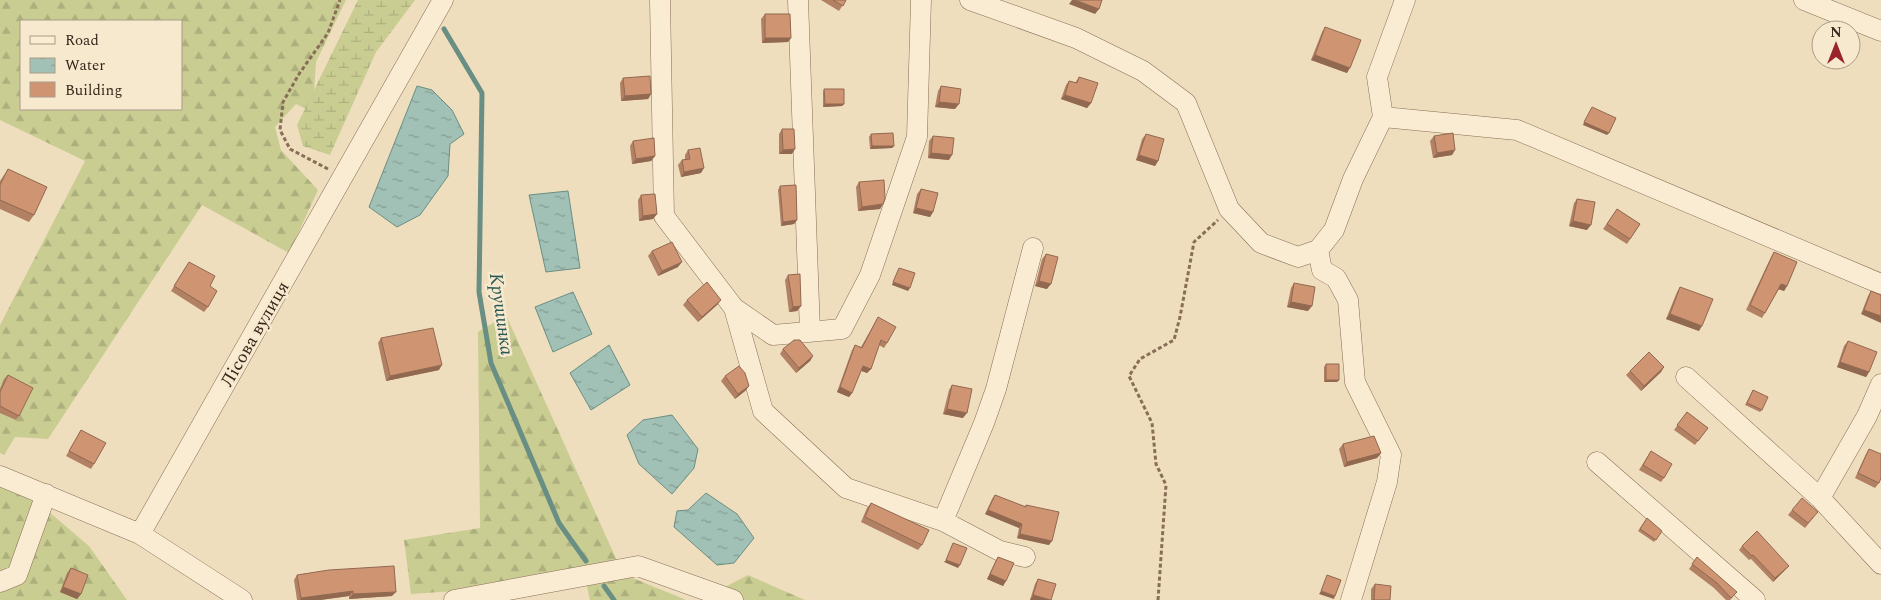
<svg xmlns="http://www.w3.org/2000/svg" width="1881" height="600" font-family="Spectral,serif">
<style>
.forest{fill:url(#forest-firs);fill-rule:evenodd}
.wetland{fill:url(#wetland-marsh)}
.water{fill:url(#water-ripples);stroke:#698e83}
.lines{fill:none;stroke-linecap:round;stroke-linejoin:round}
.stream{stroke:#698e83;stroke-width:5}
.minor-casing{stroke:#886e56;stroke-width:21}
.path{stroke:#886e56;stroke-width:3;stroke-dasharray:4 2.5;stroke-linecap:butt}
.minor{stroke:#faecd2;stroke-width:20}
.wall{fill:#b28063}
.shaded-wall{fill:#916850}
.building{fill:#cf9573;stroke:#916850}
.labels{text-anchor:middle;dominant-baseline:central;stroke-width:5;stroke-linejoin:round;paint-order:stroke}
.street-label{font-size:18px;fill:#37271c;stroke:#f6e9ce}
.water-label{font-size:19px;font-style:italic;fill:#2a5752;stroke:#f6e9ce}
</style>
<defs>
<pattern id="forest-firs" width="22" height="20" patternUnits="userSpaceOnUse" patternTransform="scale(1.25)"><rect width="22" height="20" fill="#c9cd92"/><path d="M5 1l3.5 6h-7zM16 11l3.5 6h-7z" fill="#adb07d"/></pattern>
<pattern id="wetland-marsh" width="20" height="14" patternUnits="userSpaceOnUse" patternTransform="scale(1.25)"><rect width="20" height="14" fill="#c9cd92"/><path d="M1 5h8M5 5V1M11 12h8M15 12V8" fill="none" stroke="#adb07d"/></pattern>
<pattern id="water-ripples" width="26" height="14" patternUnits="userSpaceOnUse" patternTransform="scale(1.25)"><rect width="26" height="14" fill="#a2c1b6"/><path d="M2 4q2-2 4 0t4 0M15 11q2-2 4 0t4 0" fill="none" stroke="#859d93"/></pattern>
</defs>
<rect width="100%" height="100%" fill="#efdebe"/>
<path class="forest" d="M0,0H346L316,62L314,93L316,114L296,104L275,127L281,150L318,190L289,253L202,205L48,439L15,437L4,455L0,453V325L85,161L0,120ZM21,21H181V109H21Z
M506,315L623,574L686,600H590L586,582L411,594L404,540L480,528L478,332Z
M0,484L28,494L89,546L127,600H0Z
M748,575L805,600H700Z"/>
<path class="wetland" d="M358,0H415L376,52L330,155L303,146L297,125Z"/>
<path class="water" d="M417,86L432,90L452,110L464,134L450,144L448,176L420,215L397,227L369,207Z
M568,191L580,268L546,272L529,195Z
M573,292L592,334L553,352L535,307Z
M609,345L630,385L591,410L570,373Z
M672,415L698,449L694,468L672,494L639,464L627,435L643,420Z
M706,493L737,514L754,538L734,563L717,565L674,527L677,511L688,510Z"/>
<g class="lines">
<path class="stream" d="M444,29L482,93L479,292L491,363L559,523L586,561
M604,586L614,600"/>
<defs>
<path id="minor" d="M660,0L664,216L734,308L763,411L846,488L943,521L1000,551L1025,557
M798,0L810,332
M970,0L1076,38L1143,71L1186,103L1229,209L1261,243L1298,257L1318,250L1334,230L1353,179L1383,117L1377,77L1405,0
M1804,0L1881,31
M1383,117L1517,130L1881,284
M1318,250L1322,270L1336,278L1348,300L1355,382L1391,455L1387,482L1351,600
M734,308L773,335L842,329L870,275L917,137L921,0
M1686,377L1820,498
M1881,384L1867,416L1820,498L1881,564
M1597,462L1755,600
M0,476L140,534L443,0
M943,521L984,423L996,389L1033,248
M140,534L242,600
M0,582L17,575L46,494
M454,600L638,566L733,600"/>
</defs>
<use href="#minor" class="minor-casing"/>
<path class="path" d="M328,169L290,149L280,130L283,102L299,74L328,33L340,0
M1158,600L1166,485L1156,464L1152,423L1129,376L1140,359L1174,340L1180,317L1194,242L1218,220"/>
<use href="#minor" class="minor"/>
</g>
<path class="wall" d="M821,0H846L839,11Z
M765,14L791,38L788,42L762,43L761,19Z
M1325,27L1347,73L1311,60L1322,32Z
M1079,77L1091,103L1087,108L1061,99L1066,85L1069,81L1075,83Z
M623,78L651,94L648,99L621,101L620,83Z
M941,86L955,109L935,107L938,91Z
M824,89L844,104L842,106L823,107V92Z
M782,129L792,154H779V134Z
M871,134L894,146L892,148L870,149L869,137Z
M1146,134L1158,161L1155,166L1136,160L1142,139Z
M933,136L949,160L928,158L929,141Z
M1434,136L1455,150L1452,155L1433,158L1430,141Z
M633,141L655,156L651,161L632,164L630,146Z
M688,150L701,173L681,177L678,165L682,160L685,159V155Z
M8,169L34,215L29,222L0,209V181Z
M859,182L883,204L880,209L858,211L856,187Z
M780,186L797,220L794,224L781,226L778,190Z
M921,189L933,212L930,217L913,213L917,194Z
M641,195L657,214L653,219L639,221L638,200Z
M1577,199L1587,230L1569,226L1574,203Z
M1617,209L1640,224L1627,244L1603,229Z
M652,251L678,267L658,276L648,256Z
M1774,252L1787,286L1784,291L1779,289L1762,318L1746,310L1771,257Z
M1046,254L1047,289L1035,286L1042,259Z
M186,267L210,286L208,307L204,312L171,291Z
M788,275L801,306L797,311L789,312L785,280Z
M1294,283L1308,311L1287,307L1291,288Z
M1680,287L1699,331L1666,319L1677,292Z
M1871,291L1881,295L1861,314L1868,296Z
M687,300H721L717,305L698,322L683,305Z
M878,317L887,343L884,348L879,345L871,369L867,373L861,371L852,393L849,397L837,392L852,350L855,345L861,347Z
M381,338L439,370L386,381L378,343Z
M1848,341L1869,372L1866,377L1837,367L1844,346Z
M783,349L813,356L810,361L796,373L780,354Z
M1326,364L1339,380L1337,382H1324V367Z
M1664,367L1661,372L1641,391L1626,375L1630,371Z
M8,375L19,416L16,420L0,413V389L4,379Z
M725,376L749,386L745,391L735,399L721,381Z
M952,385L963,418L943,414L949,390Z
M1753,390L1762,410L1760,412L1745,405Z
M1687,412L1708,428L1695,445L1674,430Z
M81,430L94,464L91,469L66,456Z
M1343,444L1381,453L1377,458L1344,467L1339,449Z
M1869,449L1879,483L1875,488L1855,478L1866,454Z
M1651,451L1664,478L1661,482L1639,470Z
M995,495L1025,507L1026,505L1049,545L1017,538L1019,528L985,514L992,499Z
M871,503L922,545L918,550L861,522L867,508Z
M1792,510L1814,517L1805,528L1788,515Z
M1647,518L1662,531L1654,542L1638,531Z
M1742,546L1789,566L1773,582L1751,559L1749,560L1739,550Z
M998,557L1006,581L1003,586L987,579L995,562Z
M1697,557L1733,597L1730,600H1726L1714,588L1689,569Z
M71,568L81,594L77,599L60,592L67,573Z
M297,575L392,596L349,599V596L320,600H297L294,580Z
M1038,579L1056,584L1030,600L1035,584Z
M1375,584L1390,600H1371V589Z"/>
<path class="shaded-wall" d="M1072,0H1075L1099,9L1095,14L1069,4Z
M765,38H791L788,42L762,43Z
M1315,55L1350,68L1347,73L1311,60Z
M651,94L648,99L621,101L625,96Z
M1065,95L1091,103L1087,108L1061,99Z
M939,102L959,104L955,109L935,107Z
M825,104H844L842,106L823,107Z
M1584,122L1609,133L1607,135L1583,125Z
M872,146H894L892,148L870,149Z
M795,149L792,154H779L783,150Z
M1455,150L1452,155L1433,158L1437,153Z
M931,153L952,155L949,160L928,158Z
M1139,155L1158,161L1155,166L1136,160Z
M655,156L651,161L632,164L636,159Z
M704,168L701,173L681,177L684,172Z
M883,204L880,209L858,211L862,207Z
M916,208L933,212L930,217L913,213Z
M657,214L653,219L639,221L643,216Z
M797,220L794,224L781,226L783,222Z
M1573,221L1591,225L1587,230L1569,226Z
M682,262L678,267L658,276L662,271Z
M1039,281L1051,284L1047,289L1035,286Z
M893,282L910,288L908,291L892,285Z
M1781,284L1787,286L1784,291L1778,289Z
M721,300L717,305L698,322L702,317Z
M1291,302L1312,306L1308,311L1287,307Z
M801,306L797,311L789,312L793,307Z
M1864,310L1881,316V323L1861,314Z
M1670,314L1702,326L1699,331L1666,319Z
M813,356L810,361L796,373L799,368Z
M1840,362L1869,372L1866,377L1837,367Z
M442,365L439,370L386,381L390,376Z
M863,366L871,369L867,373L860,370Z
M1664,367L1661,372L1641,391L1644,386Z
M1326,380H1339L1337,382H1324Z
M749,386L745,391L735,399L738,394Z
M840,387L852,393L849,397L837,392Z
M947,409L967,413L963,418L943,414Z
M1381,453L1377,458L1344,467L1347,462Z
M988,510L1022,524L1019,528L985,514Z
M1020,534L1052,541L1049,545L1017,538Z
M946,560L960,565L958,568L944,562Z
M1789,566L1773,582L1775,578Z
M990,574L1006,581L1003,586L987,579Z
M63,587L81,594L77,599L60,592Z
M353,591L349,596L320,600H300L301,598Z
M1321,591L1335,596L1334,599L1319,594Z
M396,592L392,596L349,599L353,594Z
M1033,595L1051,600H1030Z"/>
<path class="building" d="M833,0H846L843,6Z
M1075,0H1102L1099,9Z
M765,14H790L791,38H765Z
M1325,27L1361,40L1350,68L1315,55Z
M650,76L651,94L625,96L623,78Z
M1079,77L1098,83L1091,103L1065,95L1069,81L1077,83Z
M941,86L961,89L959,104L939,102Z
M824,89H844V104H825Z
M1592,107L1616,118L1609,133L1584,122Z
M782,129H794L795,149L783,150Z
M893,133L894,146H872L871,134Z
M1453,133L1455,150L1437,153L1434,136Z
M1146,134L1164,139L1158,161L1139,155Z
M933,136L954,138L952,155L931,153Z
M654,138L655,156L636,159L633,141Z
M700,148L704,168L684,172L682,160L690,159L688,150Z
M8,169L47,187L34,215L0,200V185Z
M884,180L885,199L883,204L862,207L859,182Z
M796,185L797,220L783,222L780,186Z
M921,189L938,193L933,212L916,208Z
M655,194L657,214L643,216L641,195Z
M1577,199L1595,202L1591,225L1573,221Z
M1617,209L1640,224L1630,239L1607,224Z
M672,242L682,262L662,271L652,251Z
M1774,252L1797,262L1787,286L1781,284L1765,313L1750,305Z
M1046,254L1058,257L1051,284L1039,281Z
M189,262L215,276L210,286L217,291L208,307L174,286Z
M899,268L915,273L910,288L893,282Z
M800,274L801,306L793,307L788,275Z
M707,282L721,300L702,317L687,300Z
M1294,283L1315,287L1312,306L1291,302Z
M1680,287L1713,299L1702,326L1670,314Z
M1871,291L1881,295V316L1864,310Z
M878,317L896,327L887,343L881,340L871,369L863,366L852,393L840,387L855,345L862,348Z
M433,328L442,365L390,376L381,338Z
M794,340H800L813,356L799,368L783,349Z
M1848,341L1877,352L1869,372L1840,362Z
M1649,352L1664,367L1644,386L1630,371Z
M1326,364H1339V380H1326Z
M739,366L745,373L749,386L738,394L725,376Z
M8,375L33,388L19,416L0,406V392Z
M952,385L972,389L967,413L947,409Z
M1753,390L1768,397L1762,410L1747,403Z
M1687,412L1708,428L1698,441L1677,425Z
M81,430L106,443L94,464L69,451Z
M1374,436L1381,453L1347,462L1343,444Z
M1869,449L1881,454V478L1879,483L1858,473Z
M1651,451L1672,464L1664,478L1643,465Z
M995,495L1026,507V505L1059,512L1052,541L1020,534L1022,524L988,510Z
M1802,498L1818,512L1808,523L1792,510Z
M871,503L929,530L922,545L865,517Z
M1647,518L1662,531L1656,540L1640,529Z
M1757,531L1789,566L1775,578L1753,555L1752,556L1742,546Z
M953,543L967,548L960,565L946,560Z
M998,557L1014,563L1006,581L990,574Z
M1697,557L1737,592L1731,598L1717,583L1692,564Z
M394,566L396,592L353,594V591L301,598L297,575L329,570Z
M71,568L88,575L81,594L63,587Z
M1327,575L1341,580L1335,596L1321,591Z
M1038,579L1056,584L1051,600L1033,595Z
M1375,584L1391,586L1390,600H1374Z"/>
<g class="labels">
<g class="street-label">
<text transform="translate(255 334) rotate(-60)">Лісова вулиця</text>
</g>
<g class="water-label">
<text transform="translate(501 314) rotate(82)">Крушинка</text>
</g>
</g>
<rect x="20" y="20" width="162" height="90" fill="#f6e9ce" stroke="#aa9b87"/>
<rect x="30" y="36" width="25" height="8" fill="#faecd2" stroke="#aa9b87"/>
<text x="65" y="45" font-size="15" fill="#37271c">Road</text>
<rect x="30" y="58" width="25" height="15" fill="url(#water-ripples)" stroke="#aa9b87"/>
<text x="65" y="70" font-size="15" fill="#37271c">Water</text>
<rect x="30" y="82" width="25" height="15" fill="#cf9573" stroke="#aa9b87"/>
<text x="65" y="95" font-size="15" fill="#37271c">Building</text>
<g transform="translate(1836 45)"><circle r="24" fill="#f6e9ce" stroke="#aa9b87"/>
<path d="M0-4L9 19L0 12L-9 19Z" fill="#99242b"/>
<text y="-8" font-size="14" font-weight="bold" text-anchor="middle" fill="#37271c">N</text>
</g>
</svg>
